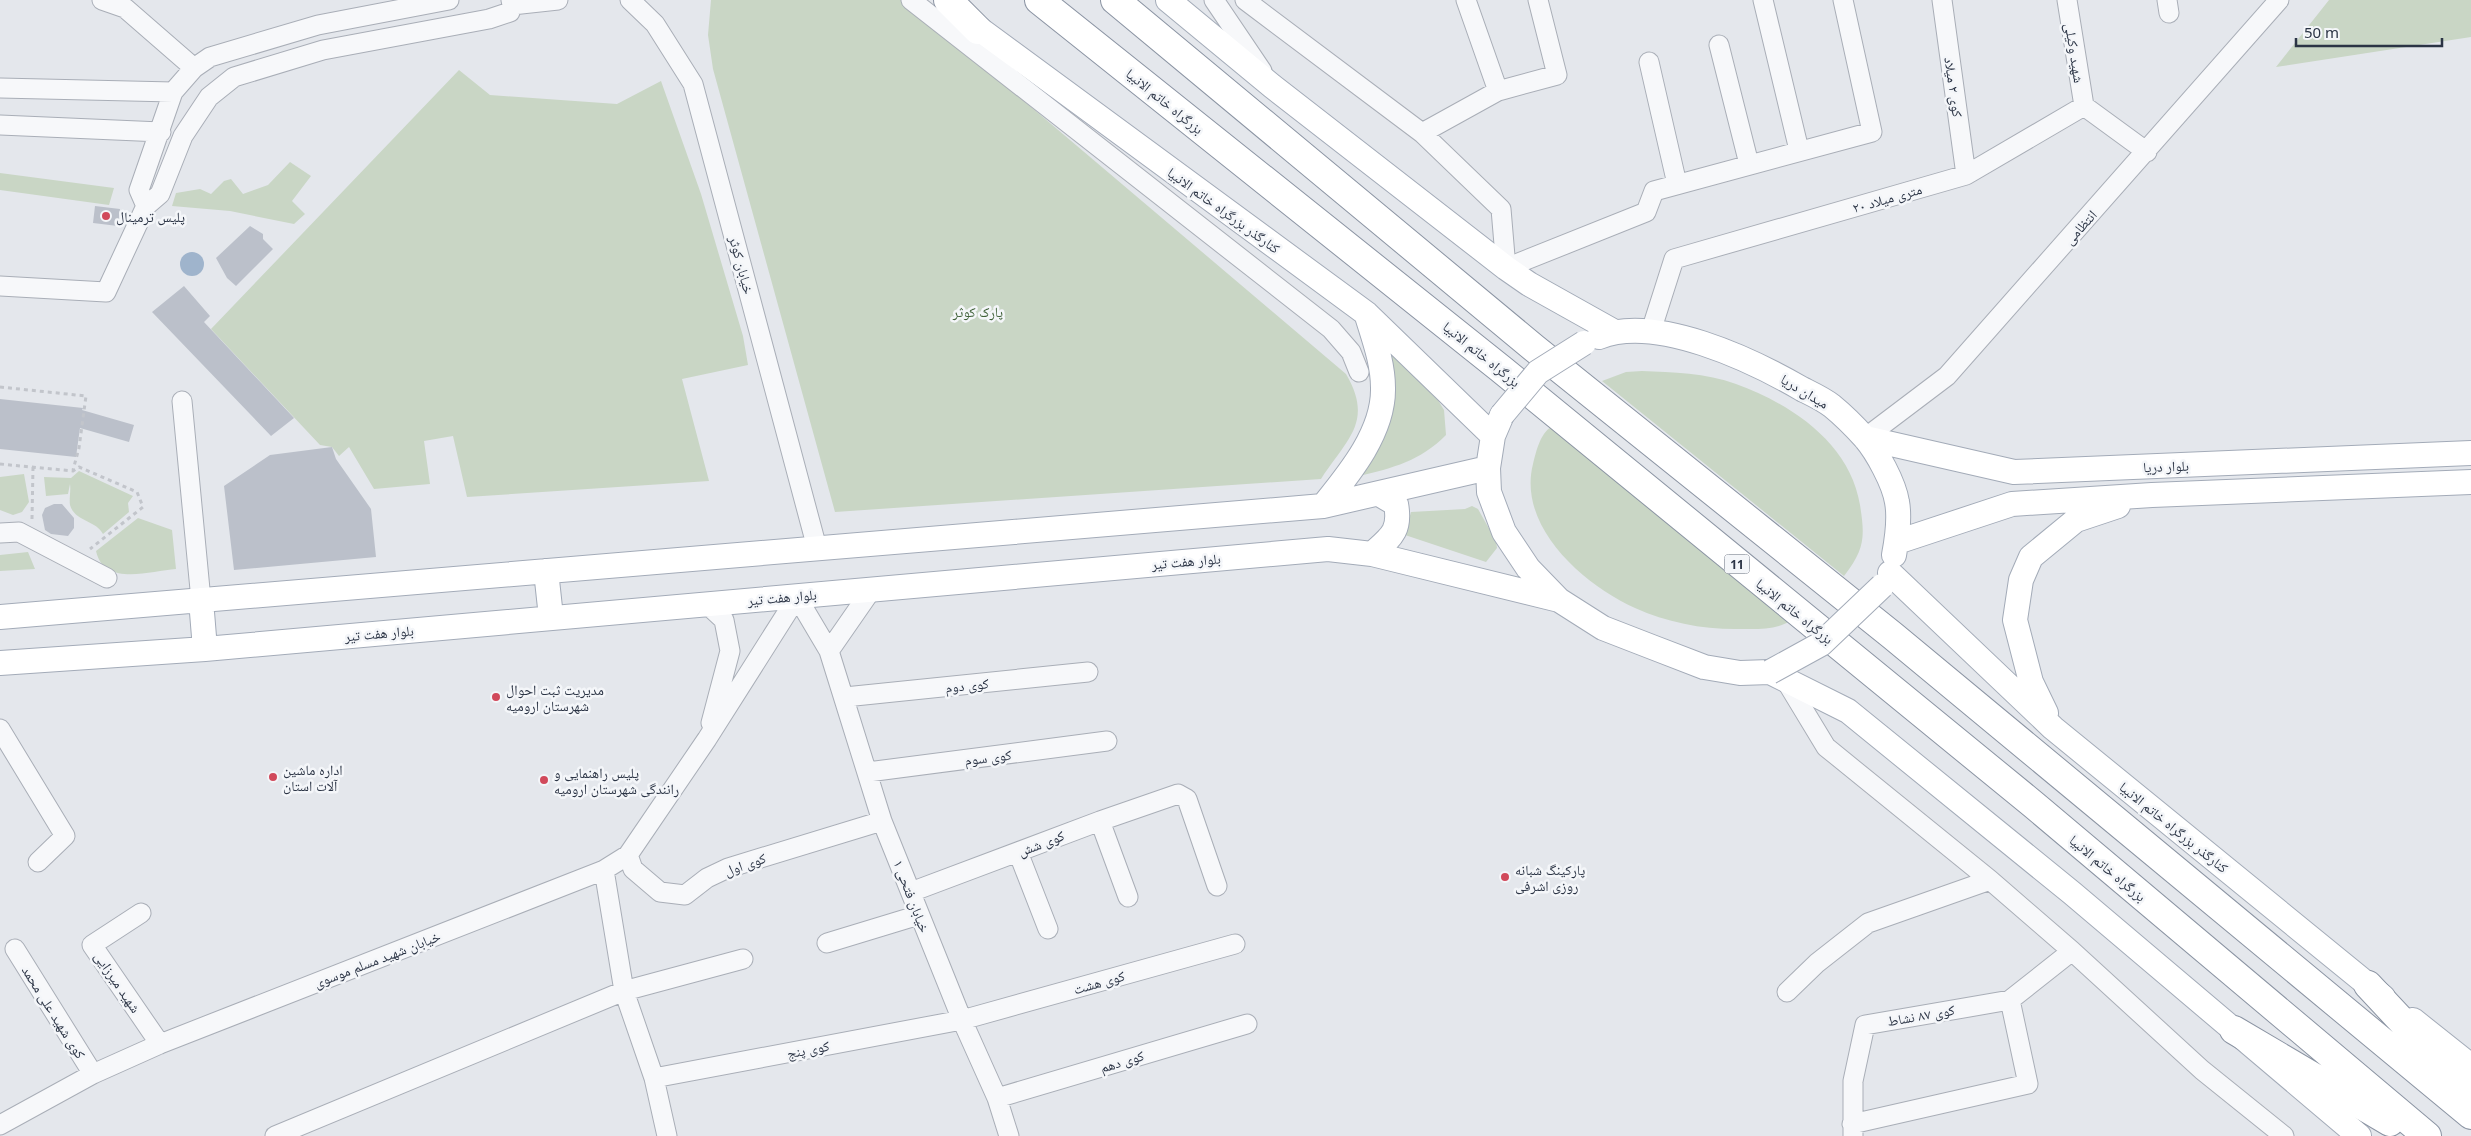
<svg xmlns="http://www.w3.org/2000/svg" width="2471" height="1136" font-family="'Noto Sans','Noto Naskh Arabic',sans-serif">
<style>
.green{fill:#c9d6c5}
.water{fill:#9fb4cc}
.building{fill:#bbc0ca}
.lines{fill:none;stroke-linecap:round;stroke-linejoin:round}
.minor-casing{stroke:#a9aeb7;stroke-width:21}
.major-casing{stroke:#a3abb8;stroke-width:26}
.highway-casing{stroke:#8b94a3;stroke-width:30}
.path{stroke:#c2c5cb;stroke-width:3;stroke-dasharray:4 4;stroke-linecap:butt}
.minor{stroke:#f7f8fa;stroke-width:19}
.major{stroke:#fff;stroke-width:24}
.highway{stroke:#fff;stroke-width:28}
.major-bridge-casing{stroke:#a3abb8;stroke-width:26;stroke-linecap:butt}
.major-bridge{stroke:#fff;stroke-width:24}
.poi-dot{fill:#d1495b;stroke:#f4f6f9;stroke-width:2}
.labels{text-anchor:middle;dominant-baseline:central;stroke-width:5;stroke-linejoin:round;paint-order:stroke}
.shield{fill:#f4f6f9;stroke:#676e7b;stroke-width:1}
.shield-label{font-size:12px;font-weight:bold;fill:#2b3445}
.street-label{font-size:14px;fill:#2b3445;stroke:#f4f6f9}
.poi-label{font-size:14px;fill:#2b3445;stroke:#f4f6f9;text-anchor:start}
.park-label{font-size:14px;fill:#3f6138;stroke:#f4f6f9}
</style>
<rect width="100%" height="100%" fill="#e4e7ec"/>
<path class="green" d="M711,0H905L1346,374C1374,422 1347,439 1321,479L835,512L713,69L708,35Z
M2329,0H2471V37L2276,67Z
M459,70L490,95L617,104L661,81L701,194L743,336L748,365L682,379L709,481L467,497L453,436L424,441L430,484L374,489L349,447L339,456L332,447L320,445L211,329Z
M290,162L311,176L292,201L305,214L294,224L230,211L172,206L176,193L200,189L211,194L224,181L231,179L243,194L268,185Z
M0,173L114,188L109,205L0,190Z
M1389,355H1393L1433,392L1444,410L1446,435C1420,461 1393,468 1359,476Z
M1642,371C1672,372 1706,373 1736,384C1791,404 1850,443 1860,505C1865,537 1865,549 1844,576L1602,381L1626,372Z
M1551,427L1790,621C1776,630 1758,629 1742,629C1706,630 1668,623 1635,608C1584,585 1517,527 1533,464C1536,452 1540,434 1551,427Z
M79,471L133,496L128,503L129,512L103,534C96,520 75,522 70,505C69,499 71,490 70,484L68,494L46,496L44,477L71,478Z
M24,474L29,502L22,512L13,515L0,510V477Z
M1472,506L1478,509L1496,541L1497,548L1486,562L1405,535L1411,512L1465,509Z
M138,518L172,530L176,569C150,571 104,587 96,551Z
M28,552L35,569L0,571V555Z"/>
<path class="water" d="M180 264a12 12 0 1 1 24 0a12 12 0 1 1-24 0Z"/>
<path class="building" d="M95,206L120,209L118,226L93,223Z
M250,226L263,234V239L273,249L236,286L227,278L216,258Z
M184,286L210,316L204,322L294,418L271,436L152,312Z
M0,399L83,408L82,410L134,425L129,442L80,428L76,457L0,449Z
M332,447L336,459L371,509L376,557L234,570L224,486L270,455Z
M54,504H62L74,518V528L68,536L51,534L45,530L42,515L45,508Z"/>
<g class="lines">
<defs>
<path id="minor" d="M102,0L125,8L194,68
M630,0L655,24L693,84L817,548
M911,0L1331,329L1351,352L1359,372
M1214,0L1262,71
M1245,0L1422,133L1501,209L1506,268L1646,212L1654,191L1872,132L1843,0
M1466,0L1498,91
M1763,0L1799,150
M1942,0L1966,175
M2067,0L2084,106
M2167,0L2169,13
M512,5L558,0
M1719,45L1749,164
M1649,62L1677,184
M0,88L173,92
M0,125L161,132
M1422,133L1498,91L1557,75L1538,0
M146,206L139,190L173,92L194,68L210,57L318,25L449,0
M0,286L106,292L146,206L160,194L183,136L209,97L234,77L323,50L489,19L510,12L512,5L511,0
M1651,331L1674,259L1966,175L2084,106L2147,152
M182,401L201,600
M1865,438L1947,376L2279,0
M0,533L19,532L107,578
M697,606L710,607L724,620L730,651L711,723
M829,651L872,589
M1786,681L1826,747L1990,880L2072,951L2202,1070L2284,1136
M845,697L1088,672
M0,729L65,836L38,862
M868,772L1107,741
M1100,821L1128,897
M1018,852L1048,929
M628,855L633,869L660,892L685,895L707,878L728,868L882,821
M604,870L624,991L654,1078L667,1136
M911,892L1100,821L1178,794L1187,799L1217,886
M141,913L92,945L160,1044
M827,943L919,915
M15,949L93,1074
M1787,992L1817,963L1868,923L1990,880
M654,1078L962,1020L1235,944
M997,1098L1247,1024
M1852,1124L2028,1084L2010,1000
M0,1125L93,1074L160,1044L604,870L628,855L707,739L797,597L829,651L882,821L962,1020L997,1098L1009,1136
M275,1136L624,991L743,959
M1853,1136V1081L1865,1025L2010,1000L2072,951"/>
<path id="major" d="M1168,0L1272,86L1506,268L1529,284L1613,331
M963,17L1367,314L1493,436
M1599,337C1656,314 1752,360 1802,389C1812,394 1823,399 1832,406C1843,415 1855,427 1865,438C1877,452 1894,483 1897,502C1900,518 1897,539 1894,555
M1502,415L1493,436L1488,468L1489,492L1504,532L1528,568L1559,600L1603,628L1652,647L1704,667L1740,673L1770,672L1848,711L2072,893L2359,1136
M1865,438L2014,472L2471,453
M1323,506C1349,474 1384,432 1383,388C1383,363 1374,339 1367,316
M1897,542L2012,504L2152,495L2471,482
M1372,554C1391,537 1401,531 1396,504L1379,494
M546,571L551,617
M1890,573L2053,728L2383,997
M201,600L205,649
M0,617L1323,506L1488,468
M0,663L205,649L1328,549L1372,554L1559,600
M2046,713L2031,682L2015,620L2021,580L2031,557L2076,520L2118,506
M2413,1020L2471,1066"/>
<path id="highway" d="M948,0L978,30
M1039,0L1501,369L2034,805L2427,1136
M1115,0L1534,348L1893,636L2471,1115
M2368,985L2471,1095
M2234,1030L2390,1122"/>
</defs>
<use href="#minor" class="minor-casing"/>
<use href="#major" class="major-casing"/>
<use href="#highway" class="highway-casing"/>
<path class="path" d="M0,387L86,396L79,448L73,470
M0,464L73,471L79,467L137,492L143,507L90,549
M32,519L33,467"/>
<use href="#minor" class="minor"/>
<use href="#major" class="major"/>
<use href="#highway" class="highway"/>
<defs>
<path id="major-bridge" d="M1502,415L1538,372L1584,343
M1770,672L1821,644L1882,586"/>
</defs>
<use href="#major-bridge" class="major-bridge-casing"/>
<use href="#major-bridge" class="major-bridge"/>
</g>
<g class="poi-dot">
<circle cx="106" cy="216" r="5"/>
<circle cx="496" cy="697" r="5"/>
<circle cx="273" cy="777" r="5"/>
<circle cx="544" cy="780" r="5"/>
<circle cx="1505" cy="877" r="5"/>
</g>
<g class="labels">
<rect class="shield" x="1724.5" y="554.5" width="25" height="19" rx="4"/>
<g class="shield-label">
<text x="1737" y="564">11</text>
</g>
<g class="street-label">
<text transform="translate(2075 53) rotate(81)">شهید وکیلی</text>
<text transform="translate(1954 87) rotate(82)">کوی ۲ میلاد</text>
<text transform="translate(1165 101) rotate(39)">بزرگراه خاتم الانبیا</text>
<text transform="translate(1887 198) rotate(-16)">۲۰ متری میلاد</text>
<text transform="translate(1224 210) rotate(36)">کنارگذر بزرگراه خاتم الانبیا</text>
<text transform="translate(2080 227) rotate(-48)">انتظامی</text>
<text transform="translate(742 265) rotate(75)">خیابان کوثر</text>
<text transform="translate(1482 354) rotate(39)">بزرگراه خاتم الانبیا</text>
<text transform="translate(1805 391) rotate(31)">میدان دریا</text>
<text transform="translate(2166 466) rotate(-2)">بلوار دریا</text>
<text transform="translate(1186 561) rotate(-5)">بلوار هفت تیر</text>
<text transform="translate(782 597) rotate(-5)">بلوار هفت تیر</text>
<text transform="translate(1795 611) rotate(39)">بزرگراه خاتم الانبیا</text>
<text transform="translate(379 633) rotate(-5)">بلوار هفت تیر</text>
<text transform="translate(967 685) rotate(-6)">کوی دوم</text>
<text transform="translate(988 757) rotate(-7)">کوی سوم</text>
<text transform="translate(2174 827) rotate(39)">کنارگذر بزرگراه خاتم الانبیا</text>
<text transform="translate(1041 843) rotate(-21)">کوی شش</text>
<text transform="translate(745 864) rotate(-19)">کوی اول</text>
<text transform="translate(2108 868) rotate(40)">بزرگراه خاتم الانبیا</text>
<text transform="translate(912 896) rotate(69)">خیابان فتحی ۱</text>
<text transform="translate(377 959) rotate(-21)">خیابان شهید مسلم موسوی</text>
<text transform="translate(118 982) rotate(56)">شهید میرزایی</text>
<text transform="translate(1099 982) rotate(-16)">کوی هشت</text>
<text transform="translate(54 1012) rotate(58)">کوی شهید علی محمد</text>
<text transform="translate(1921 1015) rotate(-10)">کوی ۸۷ نشاط</text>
<text transform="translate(808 1049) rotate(-11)">کوی پنج</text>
<text transform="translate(1122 1061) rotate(-17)">کوی دهم</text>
</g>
<g class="poi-label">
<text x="116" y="216">پلیس ترمینال</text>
<text x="506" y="689">مدیریت ثبت احوال<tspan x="506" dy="16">شهرستان ارومیه</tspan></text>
<text x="283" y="769">اداره ماشین<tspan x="283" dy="16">آلات استان</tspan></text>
<text x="554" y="772">پلیس راهنمایی و<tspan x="554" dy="16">رانندگی شهرستان ارومیه</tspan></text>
<text x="1515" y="869">پارکینگ شبانه<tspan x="1515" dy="16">روزی اشرفی</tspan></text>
</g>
<g class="park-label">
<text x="978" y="311">پارک کوثر</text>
</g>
</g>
<path d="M2296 38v8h146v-8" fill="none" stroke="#2b3445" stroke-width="2.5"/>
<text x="2304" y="38" font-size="15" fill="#2b3445" stroke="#f4f6f9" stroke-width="4" paint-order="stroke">50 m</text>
</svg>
